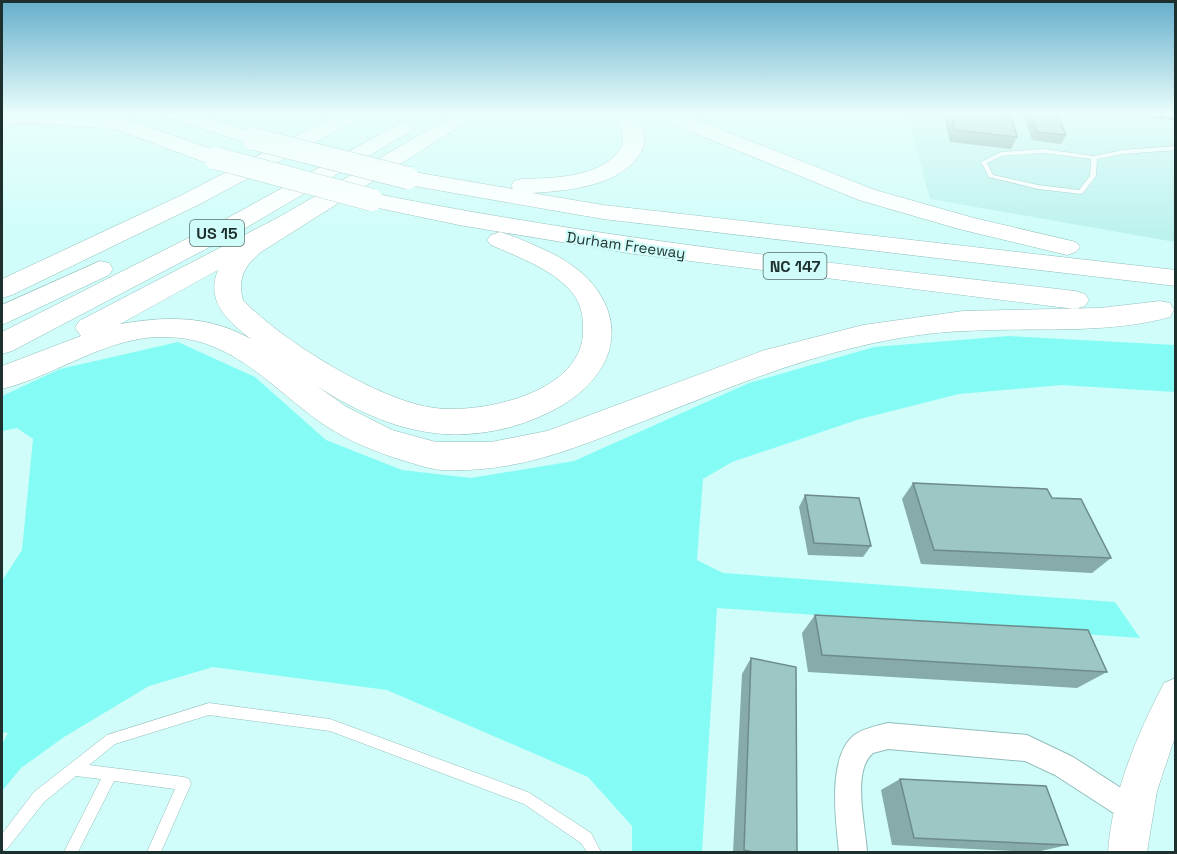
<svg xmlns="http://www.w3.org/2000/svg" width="1177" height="854" font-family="'Space Grotesk',sans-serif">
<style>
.built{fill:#bcf2ee}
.green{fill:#84fcf5}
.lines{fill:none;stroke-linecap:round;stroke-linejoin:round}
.lane-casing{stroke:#92bdba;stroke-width:1}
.street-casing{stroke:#92bdba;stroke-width:2}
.secondary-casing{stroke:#92bdba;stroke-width:1}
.highway-casing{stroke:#92bdba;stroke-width:1}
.lane{fill:#fff;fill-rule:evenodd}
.street{fill:#fff;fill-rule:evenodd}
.secondary{fill:#fff;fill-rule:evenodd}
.highway{fill:#fff;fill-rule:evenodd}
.rail{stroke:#4b6462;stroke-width:3;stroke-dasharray:6 3;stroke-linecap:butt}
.highway-bridge-casing{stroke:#92bdba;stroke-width:23;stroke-linecap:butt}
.highway-bridge{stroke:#fff;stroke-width:22}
.wall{fill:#86aba9}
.building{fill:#9cc7c4;stroke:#6d8b89;stroke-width:1.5}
.labels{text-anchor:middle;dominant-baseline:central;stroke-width:4.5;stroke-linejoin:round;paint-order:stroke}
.far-street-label{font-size:15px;fill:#1e302e;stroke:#d0fdf9}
.shield{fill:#d0fdf9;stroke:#536e6b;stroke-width:1.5}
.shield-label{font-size:16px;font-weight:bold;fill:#1e302e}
</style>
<rect width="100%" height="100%" fill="#d0fdf9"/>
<path class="built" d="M907,113H1175V242L930,199Z"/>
<path class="green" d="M1009,336L1175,345V392L1062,385L959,394L860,419L732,462L703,479L697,560L723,573L1115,602L1140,638L717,608L702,852H632V826L588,777L387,690L213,667L149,686L64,737L21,768L2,791V744L8,733L2,732V581L22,550L33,439L17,428L2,431V396L60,369L178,342L255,377L326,440L402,470L471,478L574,461L749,383L874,347Z"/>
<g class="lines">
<defs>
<path id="lane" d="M1176,146V150L1123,154L1097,159L1096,176L1083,193L1081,194L1038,189L989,177L981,162L1001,152L1043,149L1094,156L1123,150ZM1043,153L1091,159L1090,176L1079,190L1038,185L993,175L987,163L1002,156Z
M209,703L330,719L528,792L591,833L601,852H587L581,843L524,804L330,731L209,715L115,744L89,765L184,777L189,779L191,784L161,852H147L175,789L114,781L78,852H64L101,779L76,776L44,802L7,849L2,851V834L34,792L107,735Z"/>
<path id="street" d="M888,723L1027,735L1073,757L1144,803L1148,812L1144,821L1135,825L1126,821L1055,775L1025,761L888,749L873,753C851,771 866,827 867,852H839C836,822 827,759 853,736C863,728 877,726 888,723Z"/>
<path id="secondary" d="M1176,678V734L1157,791L1147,852H1108C1112,793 1137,735 1164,683Z"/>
<path id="highway" d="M2,113H109L223,153L226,158L223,163H207L115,129L33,123L2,124Z
M164,113H193L261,135L264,139L261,143H247L167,117Z
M340,113H365L362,117L200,204L12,295L2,298V279L184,194Z
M457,113H481L261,252C245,265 237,279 243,300C280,340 381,402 435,408C483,414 586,392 583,328C583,313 580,301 570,290C550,268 518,257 491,245L487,240L491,235L500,232C517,237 534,245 551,253C618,285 637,354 569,401C531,426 479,439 434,433C392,428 352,409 317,386L345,406L392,430L436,442H491L547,431L765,350L863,325L963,311L1100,308L1160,301L1170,303L1174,310L1170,317C1104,335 1033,327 966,331C932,332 894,338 861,346C786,363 716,393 644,421C573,449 518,473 441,470C429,469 416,464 405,461C375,452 346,440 320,422C268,385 230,335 160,337C104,338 55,376 2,389V366L81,336L75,328L79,321L281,216ZM218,270C205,302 228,321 251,339C209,315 166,316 120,324Z
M609,113H631C642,123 649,135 642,150C624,186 568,191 532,193L603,205L1176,270V286L603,219L408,185L400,183L397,178L400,173L408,171L513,189L511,186L514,181L522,179C555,178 606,178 623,144L622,126Z
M652,113H679L875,190L974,218L1076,242L1080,247L1076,252L1067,255L959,229L859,200L655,117Z
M404,121L411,123L414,127L411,131L242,230L12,351L2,354V332L224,220Z
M372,193C605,240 840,264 1075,291L1085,294L1089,300L1085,306L1075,309L634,254L459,225L364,205L360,200L364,195Z
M100,261L109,263L113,269L109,275L2,325V305Z"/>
</defs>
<use href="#lane" class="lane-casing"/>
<use href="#street" class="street-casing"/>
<use href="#secondary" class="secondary-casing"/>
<use href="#highway" class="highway-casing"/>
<use href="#lane" class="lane"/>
<use href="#street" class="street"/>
<use href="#secondary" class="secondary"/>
<use href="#highway" class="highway"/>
<path class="rail" d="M1124,113L1176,119"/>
<defs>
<path id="highway-bridge" d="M254,139L408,178
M215,158L372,200"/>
</defs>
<use href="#highway-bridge" class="highway-bridge-casing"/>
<use href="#highway-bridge" class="highway-bridge"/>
</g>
<path class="wall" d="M949,113H980L1017,137L1011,149L950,142L945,121Z
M1028,113H1049L1066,135L1061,144L1032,140L1025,119Z
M913,483L1052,498L1111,558L1092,573L921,564L902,499Z
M805,495L871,546L863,557L808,555L799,507Z
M815,615L1107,672L1077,688L808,672L802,633Z
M751,658L797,852H733L742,674Z
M900,779L1068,845L1036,852L892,845L881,790Z"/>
<path class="building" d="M951,113H980L1011,116L1017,137L955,130Z
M1030,113L1057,114L1066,135L1037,132Z
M913,483L1047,489L1052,498L1081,499L1111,558L934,550Z
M805,495L859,498L871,546L814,543Z
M815,615L1088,630L1107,672L822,655Z
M751,658L796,667L797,852H753L744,850Z
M900,779L1046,786L1068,845L914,838Z"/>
<linearGradient id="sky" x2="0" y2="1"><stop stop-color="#65aecb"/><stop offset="0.49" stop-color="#eafefc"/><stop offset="1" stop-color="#eafefc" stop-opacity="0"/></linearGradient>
<rect width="1177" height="232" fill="url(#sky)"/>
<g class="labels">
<g class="far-street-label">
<text transform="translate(626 245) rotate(8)">Durham Freeway</text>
</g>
<g class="shield">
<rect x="190" y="220" width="54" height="26" rx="4.5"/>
<rect x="763.5" y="253" width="63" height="26" rx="4.5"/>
</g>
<g class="shield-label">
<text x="217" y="233">US 15</text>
<text x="795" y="266">NC 147</text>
</g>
</g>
<rect width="1177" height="854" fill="none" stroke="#1e302e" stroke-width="6"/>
</svg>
